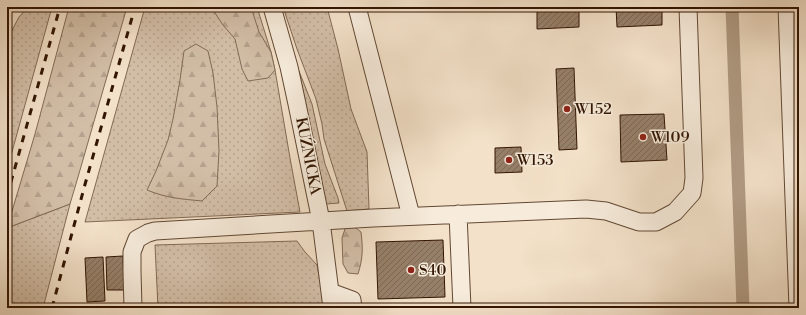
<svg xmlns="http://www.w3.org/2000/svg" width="806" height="315" font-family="'Libre Bodoni',serif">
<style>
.grass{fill:url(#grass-dots);stroke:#826a54}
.forest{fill:url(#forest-firs);stroke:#826a54}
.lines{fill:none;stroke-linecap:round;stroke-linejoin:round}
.canal{stroke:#b19c85;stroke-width:13}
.building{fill:url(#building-hatch);stroke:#321502}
.minor-casing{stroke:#624834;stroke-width:19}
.minor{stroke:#f7ecdc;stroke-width:17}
.rail{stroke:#321502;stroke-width:3;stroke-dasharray:7 7;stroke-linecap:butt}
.poi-dot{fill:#8f2418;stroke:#f7ecdc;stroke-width:1.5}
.labels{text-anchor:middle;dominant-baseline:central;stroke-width:3;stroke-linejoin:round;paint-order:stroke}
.poi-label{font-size:15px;fill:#321502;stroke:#f7ecdc;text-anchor:start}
.street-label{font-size:15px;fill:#321502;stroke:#f7ecdc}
</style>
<defs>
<pattern id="grass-dots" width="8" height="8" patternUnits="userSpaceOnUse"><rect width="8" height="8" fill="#d2bea7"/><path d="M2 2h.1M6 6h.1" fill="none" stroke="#b5a28e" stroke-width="1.8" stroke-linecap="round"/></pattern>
<pattern id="forest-firs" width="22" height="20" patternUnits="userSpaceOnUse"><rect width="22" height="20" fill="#d2bea7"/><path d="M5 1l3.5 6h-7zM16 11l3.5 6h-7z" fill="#b5a28e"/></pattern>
<pattern id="building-hatch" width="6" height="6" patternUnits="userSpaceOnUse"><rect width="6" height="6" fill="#967f69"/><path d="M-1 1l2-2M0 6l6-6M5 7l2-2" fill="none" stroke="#7b6754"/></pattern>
</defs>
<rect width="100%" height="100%" fill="#f3e1c9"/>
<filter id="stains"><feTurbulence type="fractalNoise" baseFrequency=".005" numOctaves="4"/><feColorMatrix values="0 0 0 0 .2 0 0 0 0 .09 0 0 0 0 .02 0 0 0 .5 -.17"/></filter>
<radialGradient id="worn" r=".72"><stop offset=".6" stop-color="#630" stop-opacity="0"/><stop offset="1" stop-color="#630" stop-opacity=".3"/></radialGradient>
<path class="grass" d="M28,7H52L7,170V40L19,17Z
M145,7H257L271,52L275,70L290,158L300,212L85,222Z
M283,7H327L338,49L351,109L367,152L369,209L347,211L324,139L322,124L316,99L297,49Z
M299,71L312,104L325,164L338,198L339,203L326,204Z
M70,204L43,308H7V228Z
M297,241L305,252L317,265L322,291L323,308H158L155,245Z"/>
<path class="forest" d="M69,7H127L78,177L70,204L7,228L35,134Z
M211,7H251L259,32L271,52L275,70L268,78L248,81L242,69L235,39L223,25Z
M196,44L208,51L213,73L217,107L219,151L217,186L202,201C182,199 166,198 147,190L156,171L168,140L173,119L180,80L184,51Z
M352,225L361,232C363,248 363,258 358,274L348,273L343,264L342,238L345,229Z"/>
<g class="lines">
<path class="canal" d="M732,7L743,308"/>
</g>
<path class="building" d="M537,7H579V27L537,29Z
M616,7H662V25L617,27Z
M574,68L577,149L559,150L556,69Z
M664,114L667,160L621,162L620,115Z
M521,147L522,172L495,173V148Z
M443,240L445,297L378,299L376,242Z
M123,256L124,290H107L106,257Z
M103,257L105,301L87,302L85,258Z"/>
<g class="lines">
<defs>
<path id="minor" d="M272,7L289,67L297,104L321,221L332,308
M357,7L411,216
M787,7L798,308
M458,214L462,308
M330,292L352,300L353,308
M133,308L132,271V252L137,239L148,233L155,231L373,218L586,209L606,211L639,222H656L675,212L692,193L694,178L688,7"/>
</defs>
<use href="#minor" class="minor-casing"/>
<use href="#minor" class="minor"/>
<path class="rail" d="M7,196L60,7
M52,308L84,188L135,7"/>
</g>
<g class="poi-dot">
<circle cx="567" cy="109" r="4"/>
<circle cx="643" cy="137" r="4"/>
<circle cx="509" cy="160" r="4"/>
<circle cx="411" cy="270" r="4"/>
</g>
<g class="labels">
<g class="poi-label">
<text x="575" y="109">W152</text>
<text x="651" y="137">W109</text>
<text x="517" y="160">W153</text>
<text x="419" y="270">S40</text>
</g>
<g class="street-label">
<text transform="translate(308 156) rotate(79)">KUŹNICKA</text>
</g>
</g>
<rect width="806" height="315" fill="none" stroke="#f3e1c9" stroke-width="24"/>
<rect x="8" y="8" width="790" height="299" fill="none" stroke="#321502" stroke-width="2"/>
<rect x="12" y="12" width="782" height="291" fill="none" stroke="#321502"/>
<rect width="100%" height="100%" filter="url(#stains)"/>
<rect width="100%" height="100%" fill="url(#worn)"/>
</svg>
